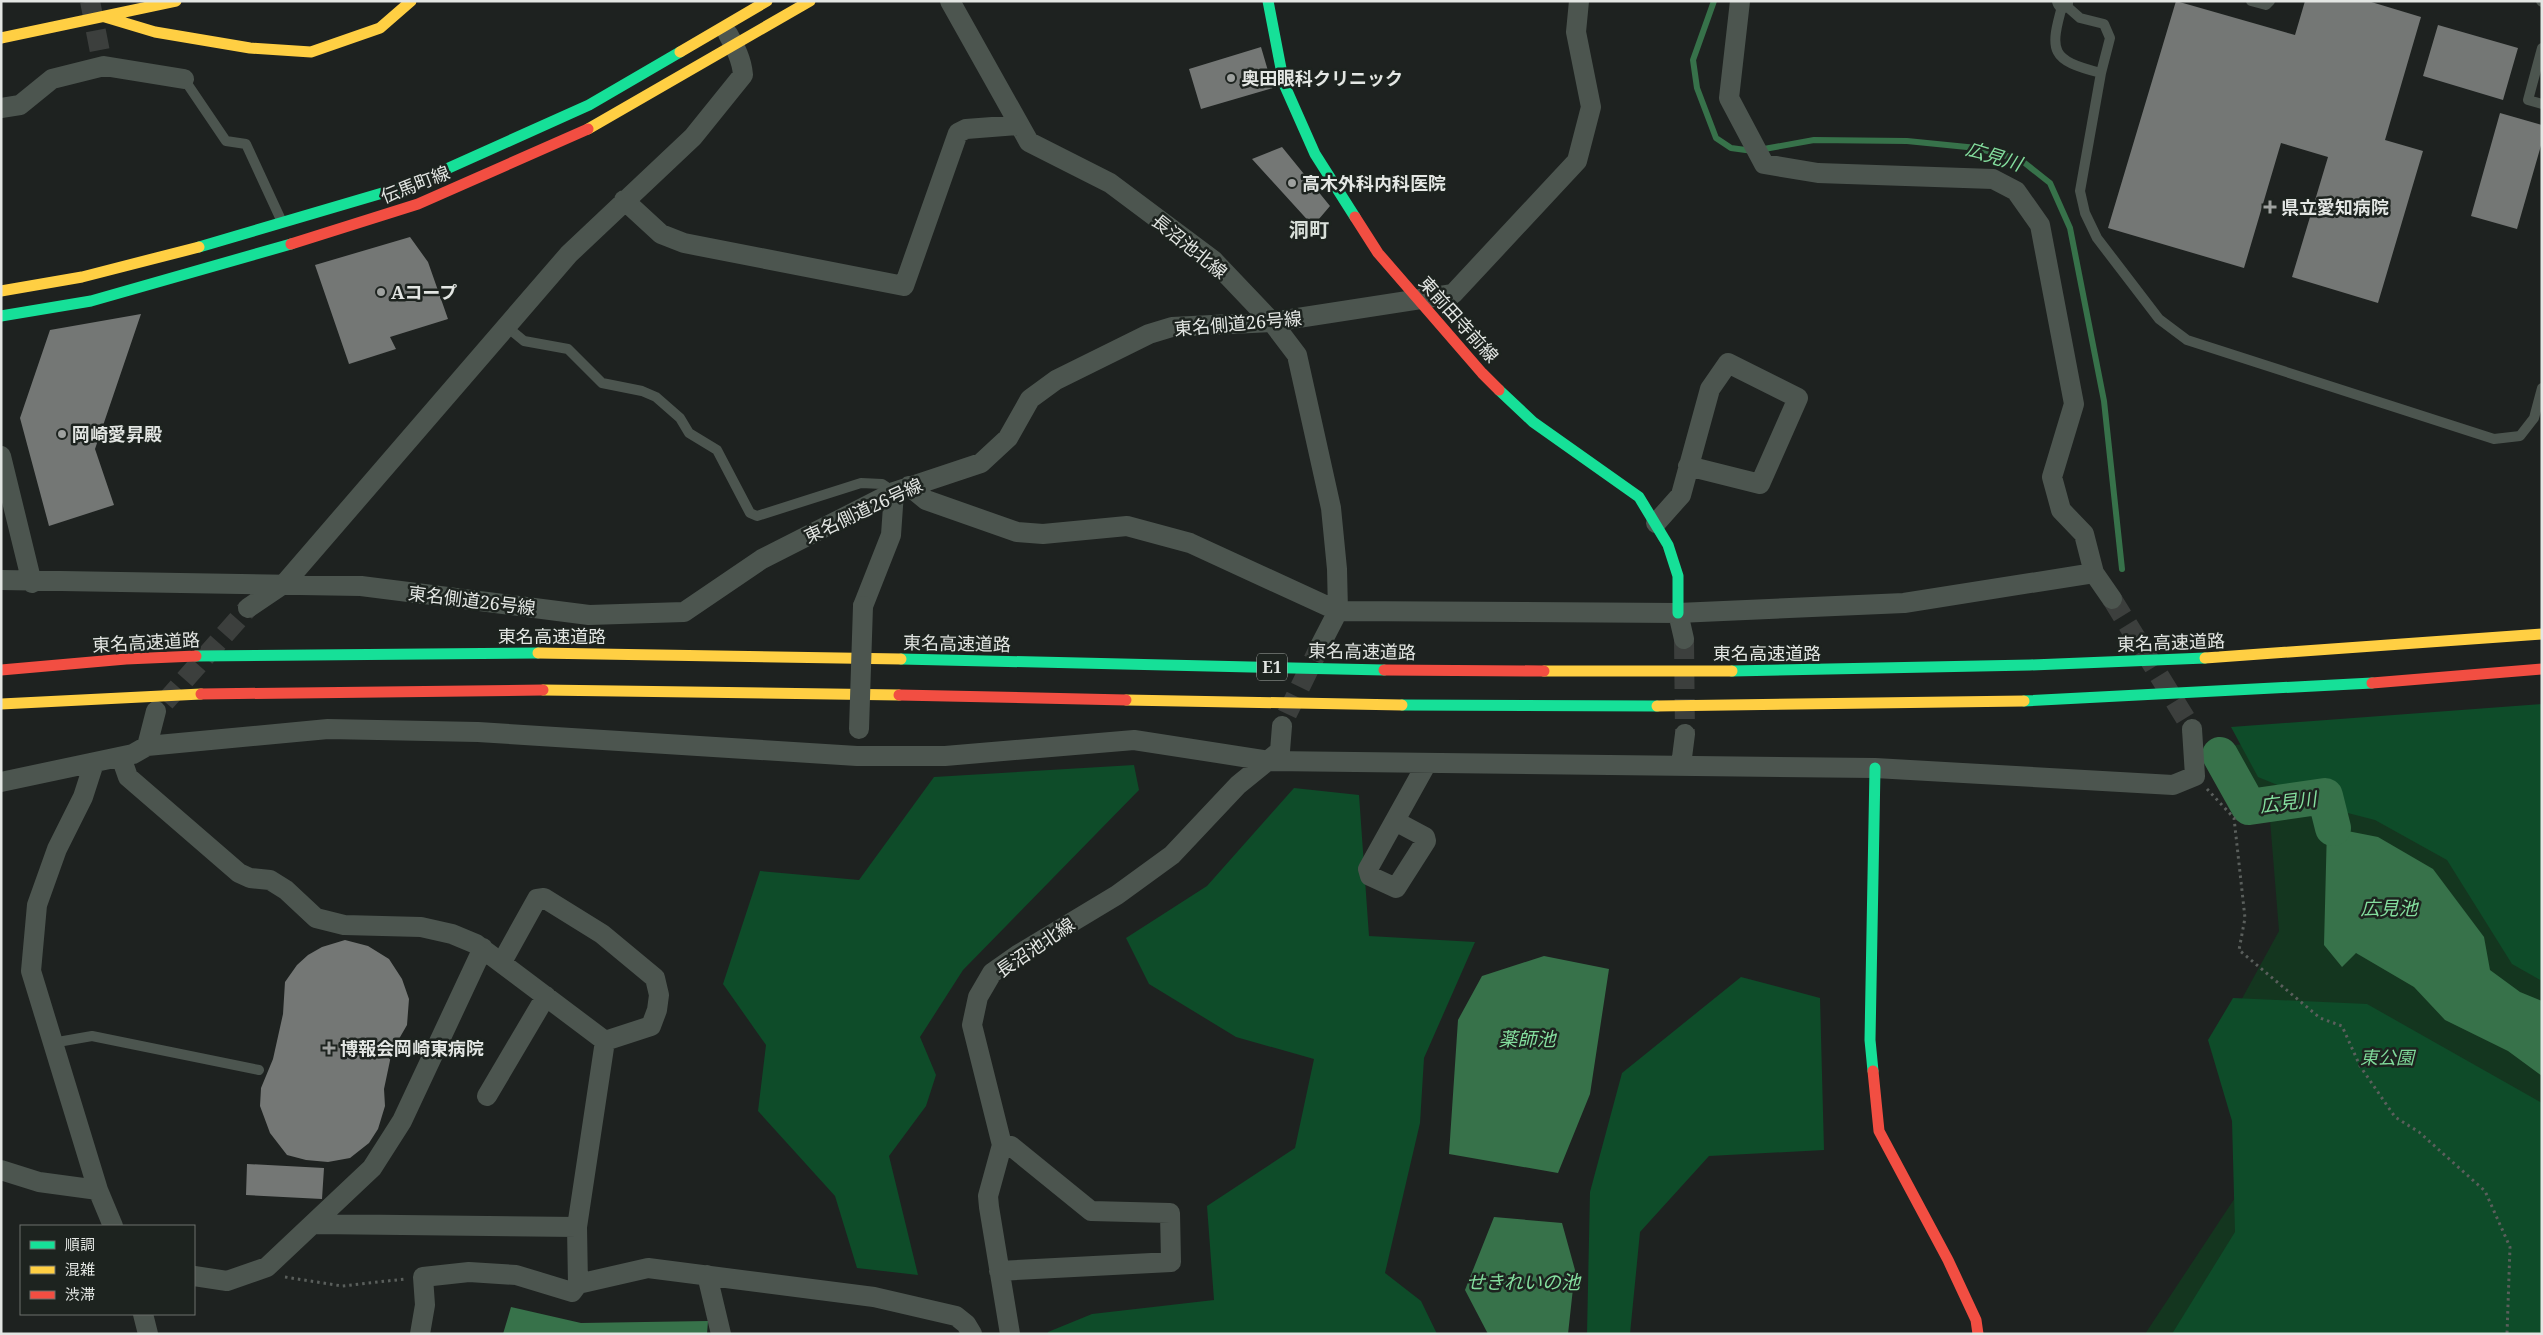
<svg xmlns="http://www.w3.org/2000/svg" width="2543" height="1335" font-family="'Noto Serif','Noto Sans JP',serif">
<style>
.green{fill:#14361f}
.forest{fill:#0e4c29}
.water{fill:#37724a}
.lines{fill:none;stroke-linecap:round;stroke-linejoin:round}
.stream{stroke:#37724a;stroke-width:6}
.river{stroke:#37724a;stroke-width:36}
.building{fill:#747775}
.street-tunnel{stroke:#3c3f3d;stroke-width:20;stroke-dasharray:20 10;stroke-linecap:butt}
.path{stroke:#5a5f5c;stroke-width:3;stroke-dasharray:2.5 4;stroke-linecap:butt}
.lane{stroke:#4c554f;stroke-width:10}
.street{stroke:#4c554f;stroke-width:20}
.fast{stroke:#16e098;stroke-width:11}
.slow{stroke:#ffcf43;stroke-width:11}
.jam{stroke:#f24e42;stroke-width:11}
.street-bridge{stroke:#4c554f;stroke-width:20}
.poi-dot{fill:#9ea19f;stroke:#1d231f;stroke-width:2}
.labels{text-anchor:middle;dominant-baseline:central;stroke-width:5;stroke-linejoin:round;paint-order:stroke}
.shield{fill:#1d231f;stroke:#a8aca8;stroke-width:1}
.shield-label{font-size:16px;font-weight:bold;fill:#e3e6e3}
.poi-label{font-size:18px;font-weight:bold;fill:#e3e6e3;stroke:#1d231f;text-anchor:start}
.street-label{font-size:18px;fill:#e3e6e3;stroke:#1d231f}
.park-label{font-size:18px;font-style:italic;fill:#7fd999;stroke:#1d231f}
.water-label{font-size:19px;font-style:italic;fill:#84de9e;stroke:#1d231f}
.quarter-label{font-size:20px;font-weight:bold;fill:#d9e0da;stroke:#1d231f}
</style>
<rect width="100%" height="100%" fill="#1e2220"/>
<path class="green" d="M2542,730V1334H2145L2256,1166L2221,1037L2279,931L2270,820L2210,746Z"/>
<path class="forest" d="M2542,704V981L2512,964L2447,860L2375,820L2344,812L2258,777L2231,727Z
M1134,765L1139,790L963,970L920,1037L936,1075L926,1106L889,1156L918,1275L857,1268L835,1196L758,1111L766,1045L723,984L760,871L859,880L934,777Z
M1294,788L1359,795L1369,936L1475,942L1424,1058L1420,1123L1385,1273L1421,1301L1437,1334H1048V1332L1092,1314L1214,1300L1207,1206L1295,1148L1314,1059L1236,1037L1149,984L1126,938L1207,886Z
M1741,977L1820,998L1824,1150L1709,1156L1640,1232L1630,1334H1587L1590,1192L1622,1073Z
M2233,998L2367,1004L2542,1103V1334H2172L2235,1232L2232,1121L2208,1040Z"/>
<path class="water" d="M2327,827L2378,837L2433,869L2484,937L2490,970L2520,992L2542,1001V1076L2508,1051L2445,1020L2414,987L2356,953L2342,967L2324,945Z
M1544,956L1609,969L1590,1094L1558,1173L1449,1154L1458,1020L1482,976Z
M1494,1217L1562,1223L1575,1270L1568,1334H1488L1465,1290Z
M511,1307L581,1323L708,1321L707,1334H503Z"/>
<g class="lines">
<path class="stream" d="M1714,1L1693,60L1697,88L1716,138L1731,148L1753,151L1814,140L1907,141L1977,148L2021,160L2050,183L2070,228L2104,401L2122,569"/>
<path class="river" d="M2220,755L2249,807L2325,796L2333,828"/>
</g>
<path class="building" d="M2176,1L2295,35L2305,1H2368L2421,17L2385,140L2423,151L2378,303L2292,277L2328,157L2281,143L2244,268L2108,228Z
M2438,25L2518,48L2503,100L2423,76Z
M1261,47L1273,88L1201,109L1189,69Z
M2500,113L2542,125V142L2517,229L2471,216Z
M1282,147L1330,206L1313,226L1252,159Z
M410,237L428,262L448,319L390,337L396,349L349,364L315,265Z
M141,314L95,449L114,505L49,526L20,418L50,330Z
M345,940L368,946L389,959L402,979L409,999L407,1025L392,1051L384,1089L385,1106L378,1129L369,1143L350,1158L328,1162L306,1160L287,1155L270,1133L260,1106L261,1088L273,1059L283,1014L285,982L297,965L308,955L322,947Z
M247,1164L324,1168L322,1199L246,1195Z"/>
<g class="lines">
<path class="street-tunnel" d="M90,1L100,52
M2112,599L2192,729
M1684,639L1685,734
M165,702L248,608
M1287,714L1321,644"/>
<path class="path" d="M2207,789L2234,818L2245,918L2239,950L2320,1018L2342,1026L2360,1066L2395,1117L2419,1132L2485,1191L2510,1247L2507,1334
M285,1277L342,1286L405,1279"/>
<path class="lane" d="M2251,1L2266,5L2270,1
M2541,1L2542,2
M2542,48L2528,100L2542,104
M2101,73C2050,60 2049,52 2063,3L2080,18L2104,24L2110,38L2101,73L2080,191L2085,213L2097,238L2159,319L2187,340L2494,439L2520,436L2534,418L2542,388
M184,79L226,141L246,144L282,222
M506,326L524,341L568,349L602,383L642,391L656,397L680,418L689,433L717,450L750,513L757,516L861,483L882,484L894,492
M52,1043L92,1036L259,1070"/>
<path class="street" d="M950,1L1029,142L1110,183L1213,260L1272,322L1297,355L1331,508L1337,569L1338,611L1321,644
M1740,1L1729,98L1764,164L1818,173L1993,179L2016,191L2040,225L2074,404L2052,477L2061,510L2084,534L2094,573
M2062,1L2063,3
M1,108L20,105L52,79L104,66L184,79
M624,200L661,234L684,243L904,286L958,133L966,129L1019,125
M1,456L32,583
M909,486L926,500L1017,532L1043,534L1127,526L1190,543L1338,611L1678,613L1904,603L2094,573L2112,599
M1656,523L1681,495L1710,389L1728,363L1798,398L1760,484L1688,466
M1,580L361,586L589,615L684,612L762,559L894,492L981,463L1008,438L1030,399L1056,380L1149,334L1172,327L1272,322L1453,294L1577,161L1591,107L1576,32L1579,1
M863,606L891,535L894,492
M248,608L285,583L569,254L693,137L743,75C742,60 735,47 728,34
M1678,613L1684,639
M147,746L156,711
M121,757L128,777L239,873L250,878L270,880L286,890L316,918L344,925L421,927L452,934L476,944L605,1041
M94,763L83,797L57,849L37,905L31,971L98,1190L113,1226
M1681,765L1685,734
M1,782L133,754L147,746L328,729L478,732L857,756H945L1134,740L1269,761L1875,768L2173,785L2195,776L2192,729
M1395,821L1425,837L1426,841L1396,888L1370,876L1368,869L1427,763
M502,962L537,899L544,898L602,934L655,978L659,995L657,1010L651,1026L605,1041
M487,1096L546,996
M1,1170L39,1182L98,1190
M315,1224L577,1227
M999,1271L1171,1262L1170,1213L1091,1211L1011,1146L1002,1145
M707,1275L721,1334
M194,1276L227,1281L267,1267L372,1168L402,1121L483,948
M578,1284L577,1227L605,1041
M143,1314L148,1334
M420,1334L425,1305L423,1277L469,1272L516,1275L572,1292L578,1284L648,1268L874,1297L956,1316L966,1324L972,1334
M1010,1334L989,1207L988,1196L1002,1145L972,1025L978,997L992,973L1019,954L1117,895L1172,855L1238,785L1280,751L1282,726"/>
<path class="fast" d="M1268,1L1284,84L1315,154L1355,217
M199,247L413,184L589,105L680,52
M1,316L91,301L291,244
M1499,390L1533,422L1639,497L1668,545L1678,576V613
M196,656L538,653
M901,659L1384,670
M1732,671L2030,665L2205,658
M2024,701L2372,683
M1402,705L1657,706
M1873,1071L1870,1040L1875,768"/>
<path class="slow" d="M105,17L155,32L250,48L311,52L380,28L411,1
M1,38L176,1
M680,52L767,1
M588,129L810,1
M1,291L82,277L199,247
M538,653L901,659
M2205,658L2542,634
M1544,671H1732
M543,690L899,695
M1126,700L1402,705
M1,704L201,694
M1657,706L2024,701"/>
<path class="jam" d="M1355,217L1378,253L1482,373L1499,390
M291,244L418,204L588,129
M1,670L126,659L196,656
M1384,670L1544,671
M2372,683L2542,669
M201,694L543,690
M899,695L1126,700
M1873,1071L1879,1131L1948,1260L1976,1320L1978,1334"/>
<path class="street-bridge" d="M859,729L863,606"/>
</g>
<g class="poi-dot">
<circle cx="1231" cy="78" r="5"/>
<circle cx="1292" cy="183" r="5"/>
<path d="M2267.5 199.5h5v5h5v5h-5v5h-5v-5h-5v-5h5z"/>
<circle cx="381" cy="292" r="5"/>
<circle cx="62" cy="434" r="5"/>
<path d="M326.5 1040.5h5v5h5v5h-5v5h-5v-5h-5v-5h5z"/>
</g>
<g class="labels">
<rect class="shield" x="1257" y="653.5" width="30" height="27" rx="4"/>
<g class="shield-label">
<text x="1272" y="667">E1</text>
</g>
<g class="poi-label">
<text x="1241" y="78">奥田眼科クリニック</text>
<text x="1302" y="183">高木外科内科医院</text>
<text x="2281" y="207">県立愛知病院</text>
<text x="391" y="292">Aコープ</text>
<text x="72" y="434">岡崎愛昇殿</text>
<text x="340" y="1048">博報会岡崎東病院</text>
</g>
<g class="street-label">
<text transform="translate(415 184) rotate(-21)">伝馬町線</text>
<text transform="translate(1190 246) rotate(39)">長沼池北線</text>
<text transform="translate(1459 319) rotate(48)">東前田寺前線</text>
<text transform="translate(1238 323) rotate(-5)">東名側道26号線</text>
<text transform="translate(863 510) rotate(-25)">東名側道26号線</text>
<text transform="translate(472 600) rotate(7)">東名側道26号線</text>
<text x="552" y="636">東名高速道路</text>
<text transform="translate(146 642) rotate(-3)">東名高速道路</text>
<text transform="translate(2171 642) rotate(-2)">東名高速道路</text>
<text transform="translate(957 643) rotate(1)">東名高速道路</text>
<text transform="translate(1362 651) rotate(1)">東名高速道路</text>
<text x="1767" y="653">東名高速道路</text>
<text transform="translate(1035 947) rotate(-34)">長沼池北線</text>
</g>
<g class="park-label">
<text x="2387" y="1057">東公園</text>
</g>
<g class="water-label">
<text transform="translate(1994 156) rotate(17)">広見川</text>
<text transform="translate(2288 802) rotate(-7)">広見川</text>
<text x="2389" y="908">広見池</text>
<text x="1527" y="1039">薬師池</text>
<text x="1523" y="1282">せきれいの池</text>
</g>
<g class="quarter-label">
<text x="1309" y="229">洞町</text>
</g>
</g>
<rect width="2543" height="1335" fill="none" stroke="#e3e6e3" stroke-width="5"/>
<rect x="20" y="1225" width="175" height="90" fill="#1d231f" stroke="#6c716d"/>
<rect x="30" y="1241" width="25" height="8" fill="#16e098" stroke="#6c716d"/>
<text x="65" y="1250" font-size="15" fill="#e3e6e3">順調</text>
<rect x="30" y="1266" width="25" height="8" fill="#ffcf43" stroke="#6c716d"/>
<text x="65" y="1275" font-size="15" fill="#e3e6e3">混雑</text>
<rect x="30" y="1291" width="25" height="8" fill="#f24e42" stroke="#6c716d"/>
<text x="65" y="1300" font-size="15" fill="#e3e6e3">渋滞</text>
</svg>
